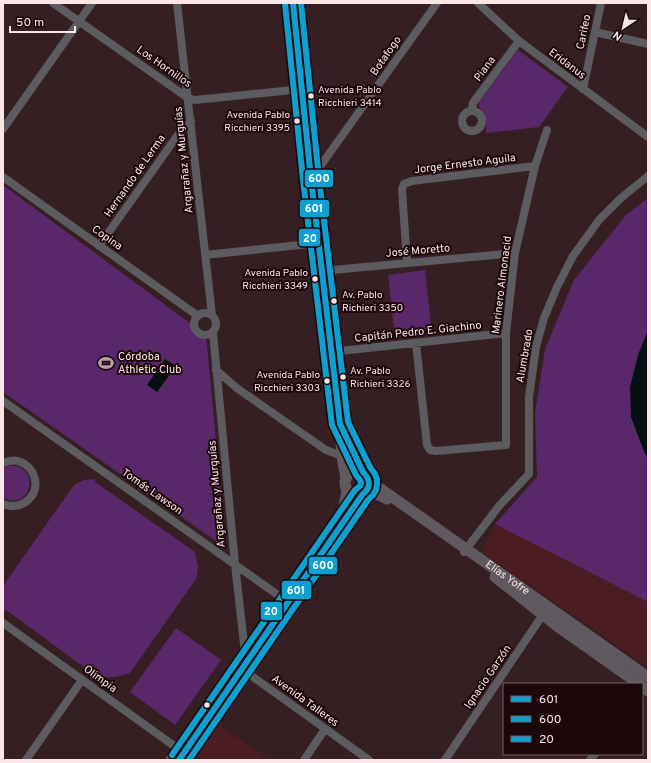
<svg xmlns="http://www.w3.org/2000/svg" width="651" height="763" font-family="Overpass,sans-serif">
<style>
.built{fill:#4a1d23}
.green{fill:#58286a}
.water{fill:#051011}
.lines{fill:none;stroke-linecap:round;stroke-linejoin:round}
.minor{stroke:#5b5b60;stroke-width:8}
.major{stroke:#605a60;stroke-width:11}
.bus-1-casing{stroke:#1a080a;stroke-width:9}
.bus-2-casing{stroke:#1a080a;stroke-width:9}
.bus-3-casing{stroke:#1a080a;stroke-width:9}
.bus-1{stroke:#0da0d0;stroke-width:6}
.bus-2{stroke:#0da0d0;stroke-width:6}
.bus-3{stroke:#0da0d0;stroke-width:6}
.bus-dot{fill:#fce5e6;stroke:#1a080a;stroke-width:1.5}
.labels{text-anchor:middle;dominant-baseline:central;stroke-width:4;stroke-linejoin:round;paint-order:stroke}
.bus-label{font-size:10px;fill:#fce5e6;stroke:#1a080a;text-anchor:start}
.street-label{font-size:11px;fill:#fce5e6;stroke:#1a080a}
.poi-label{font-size:11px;fill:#fce5e6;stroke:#1a080a;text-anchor:start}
.line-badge{stroke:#1a080a;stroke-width:1.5}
.badge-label{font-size:11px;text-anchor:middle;font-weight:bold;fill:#fff}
</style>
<rect width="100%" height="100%" fill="#351f22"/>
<path class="built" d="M495,524L648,602V667L481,552Z
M215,722L269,760H202L193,754Z"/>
<path class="green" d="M518,50L568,87L539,127L486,133C486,120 488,117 479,107V102Z
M3,185L206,335L226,548L3,392Z
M648,198V602L495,524L537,477L535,413L545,349L574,280L626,215Z
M425,270L432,333L395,337L388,275Z
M7,466C41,461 34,512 3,498V469Z
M95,479V482L195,552L198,567L196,579L130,673L116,677L99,678L6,610L3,611V586L74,485L84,480Z
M176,628L221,660L175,725L130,692Z"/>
<path class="water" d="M648,330V457L645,454L631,417L630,387L638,355Z
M165,359L176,366L157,392L147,385Z"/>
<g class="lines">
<path class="minor" d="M53,3L188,98L195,100L302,89
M177,3L212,315
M478,3L519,41L648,137
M595,32L648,44
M583,89L601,3
M472,111L473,103L519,41
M462 121a10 10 0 1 1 20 0a10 10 0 1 1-20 0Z
M3,129L92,3
M3,177L198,316
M311,179L437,3
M99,246L180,132L191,121
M205,255L319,243
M407,263L402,189L404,184L412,181L535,166
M322,271L515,253
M194 324a11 11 0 1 1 22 0a11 11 0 1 1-22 0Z
M213,333L235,564L245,653L242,669L369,760
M416,343L427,445L430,450L436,451L506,445V333L515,253L535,166L547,130
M331,352L506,333
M216,370L238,389L326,450L342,456
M3,401L288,602
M3,463C29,451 49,488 24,503C17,507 10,507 3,504
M464,552L499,506L529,474V397L536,347L544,318L557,287L573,256L599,220L621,198L648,176
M3,623L184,753
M26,760L82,680
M304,760L325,729
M445,760L546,610
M590,760L595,754"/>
<g class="major">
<path d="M293,3L311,179L340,424L342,456L346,479"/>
<path d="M342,429L363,472"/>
<circle cx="357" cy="483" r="12"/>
<path id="s1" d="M369,478L378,487L648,677"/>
<path d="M365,493H375L387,499"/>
<path d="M343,522L362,495"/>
<path d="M495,577L557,626L639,684"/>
<path d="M642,686L648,691"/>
<path d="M171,760L344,508L347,490"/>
</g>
<defs>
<path id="bus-1" d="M179,760L362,495C371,488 371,480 363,472L340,424L311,179L293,3"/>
<path id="bus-2" d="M189,760L368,500L373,495L376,490L377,485V479L375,474L370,467L348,422L319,178L301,3"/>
<path id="bus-3" d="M172,755L355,490L360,486L361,483L360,480L356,475L332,425L303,180L285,4"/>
</defs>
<use href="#bus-1" class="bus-1-casing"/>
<use href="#bus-2" class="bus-2-casing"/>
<use href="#bus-3" class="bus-3-casing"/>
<use href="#bus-1" class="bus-1"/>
<use href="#bus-2" class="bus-2"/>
<use href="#bus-3" class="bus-3"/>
</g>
<defs>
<symbol id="stadium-bare" viewBox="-9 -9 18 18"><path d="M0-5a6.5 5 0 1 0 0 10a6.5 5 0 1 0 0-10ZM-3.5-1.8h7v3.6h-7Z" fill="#b6a0a1" stroke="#1a080a" stroke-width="2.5" paint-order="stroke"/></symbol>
</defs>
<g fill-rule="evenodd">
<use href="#stadium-bare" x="95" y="352" width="22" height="22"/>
</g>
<g class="bus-dot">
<circle cx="311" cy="96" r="3.5"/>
<circle cx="297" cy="121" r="3.5"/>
<circle cx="315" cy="279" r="3.5"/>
<circle cx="334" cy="301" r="3.5"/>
<circle cx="343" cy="377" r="3.5"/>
<circle cx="327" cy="381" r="3.5"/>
<circle cx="207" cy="705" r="3.5"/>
</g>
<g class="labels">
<g class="bus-label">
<text x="318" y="90">Avenida Pablo<tspan x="318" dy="13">Ricchieri 3414</tspan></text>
<text x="290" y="115" text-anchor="end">Avenida Pablo<tspan x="290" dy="13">Ricchieri 3395</tspan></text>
<text x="308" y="273" text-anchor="end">Avenida Pablo<tspan x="308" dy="13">Ricchieri 3349</tspan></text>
<text x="342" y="295">Av. Pablo<tspan x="342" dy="13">Richieri 3350</tspan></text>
<text x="350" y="371">Av. Pablo<tspan x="350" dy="13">Richieri 3326</tspan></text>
<text x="320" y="375" text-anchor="end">Avenida Pablo<tspan x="320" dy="13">Ricchieri 3303</tspan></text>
</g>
<g class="street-label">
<text transform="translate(584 32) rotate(-78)">Carifeo</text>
<text transform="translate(386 56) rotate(-55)">Botafogo</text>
<text transform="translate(567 64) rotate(37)">Eridanus</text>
<text transform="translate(164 67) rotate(35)">Los Hornillos</text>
<text transform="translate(485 69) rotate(-54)">Piana</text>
<text transform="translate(184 160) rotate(-96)">Argarañaz y Murguías</text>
<text transform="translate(465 164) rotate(-7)">Jorge Ernesto Aguila</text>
<text transform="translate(135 176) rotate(-55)">Hernando de Lerma</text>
<text transform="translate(107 238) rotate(35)">Copina</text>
<text transform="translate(418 251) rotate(-5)">José Moretto</text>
<text transform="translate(502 285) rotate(-83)">Marinero Almonacid</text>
<text transform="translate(418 332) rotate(-6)">Capitán Pedro E. Giachino</text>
<text transform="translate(525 356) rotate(-80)">Alumbrado</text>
<text transform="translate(152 492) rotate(35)">Tomás Lawson</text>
<text transform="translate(217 494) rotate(-95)">Argarañaz y Murguías</text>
<text stroke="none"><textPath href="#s1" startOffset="171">Elías Yofre</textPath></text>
<text transform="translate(488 677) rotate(-56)">Ignacio Garzón</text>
<text transform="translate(100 679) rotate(36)">Olimpia</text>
<text transform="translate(305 701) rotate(36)">Avenida Talleres</text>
</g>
<g class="poi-label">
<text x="118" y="357">Córdoba<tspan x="118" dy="13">Athletic Club</tspan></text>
</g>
</g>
<g class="line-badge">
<rect x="304" y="169" width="30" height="19" rx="4" fill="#0da0d0"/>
<rect x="299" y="199" width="31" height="19" rx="4" fill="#0da0d0"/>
<rect x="298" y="228" width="23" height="19" rx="4" fill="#0da0d0"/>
<rect x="308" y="556" width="30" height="19" rx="4" fill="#0da0d0"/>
<rect x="281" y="580" width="31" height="20" rx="4" fill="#0da0d0"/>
<rect x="260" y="601" width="23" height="20" rx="4" fill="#0da0d0"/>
</g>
<g class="badge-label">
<text x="319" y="182">600</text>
<text x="314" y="212">601</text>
<text x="310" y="242">20</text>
<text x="323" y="569">600</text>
<text x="296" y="594">601</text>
<text x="271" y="615">20</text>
</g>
<rect width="651" height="763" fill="none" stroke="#fce5e6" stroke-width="8"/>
<rect x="503" y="683" width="140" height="72" fill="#1a080a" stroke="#746062"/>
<rect x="511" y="696" width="20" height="6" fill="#0da0d0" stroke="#746062"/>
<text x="539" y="703" font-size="12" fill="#fce5e6">601</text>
<rect x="511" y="716" width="20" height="6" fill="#0da0d0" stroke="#746062"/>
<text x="539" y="723" font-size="12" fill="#fce5e6">600</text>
<rect x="511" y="736" width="20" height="6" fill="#0da0d0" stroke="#746062"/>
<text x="539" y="743" font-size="12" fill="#fce5e6">20</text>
<g transform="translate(623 28) rotate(215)" stroke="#1a080a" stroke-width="3" paint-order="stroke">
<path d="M0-3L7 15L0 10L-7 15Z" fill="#fce5e6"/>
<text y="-6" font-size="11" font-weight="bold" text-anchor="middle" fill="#fce5e6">N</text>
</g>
<path d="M10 26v6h65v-6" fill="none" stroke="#fce5e6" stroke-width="2"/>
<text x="16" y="26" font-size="12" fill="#fce5e6" stroke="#1a080a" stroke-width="3" paint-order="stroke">50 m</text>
</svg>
